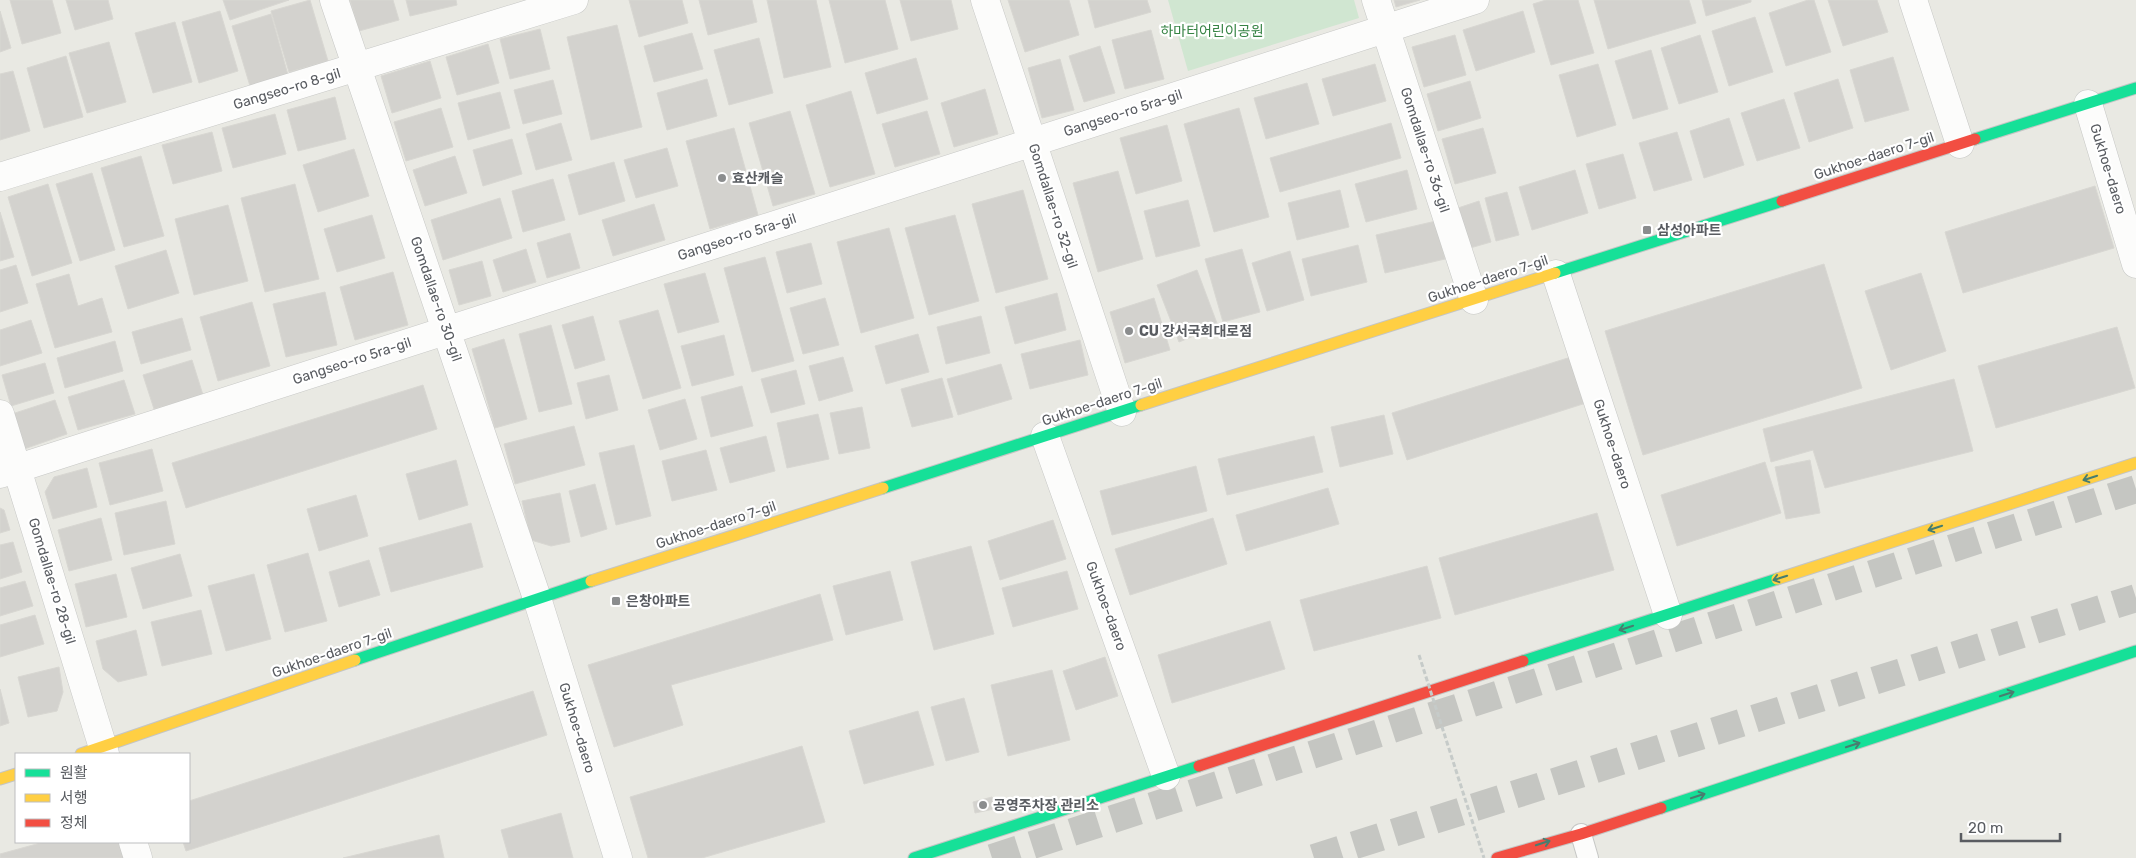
<svg xmlns="http://www.w3.org/2000/svg" width="2136" height="858" font-family="Rubik,'Noto Sans KR',sans-serif">
<style>
.green{fill:#d0e6d1}
.building{fill:#d3d2ce;stroke:#d8d7d2}
.lines{fill:none;stroke-linecap:round;stroke-linejoin:round}
.highway-tunnel{stroke:#c5c6c2;stroke-width:28;stroke-dasharray:28 14;stroke-linecap:butt}
.lane-casing{stroke:#c6c7c5;stroke-width:22}
.street-casing{stroke:#c6c7c5;stroke-width:29}
.fast-casing{stroke:#c4c5c4;stroke-width:13}
.slow-casing{stroke:#c4c5c4;stroke-width:13}
.jam-casing{stroke:#c4c5c4;stroke-width:13}
.lane{stroke:#fcfcfb;stroke-width:20}
.street{stroke:#fcfcfb;stroke-width:28}
.fast{stroke:#16e098;stroke-width:11}
.slow{stroke:#ffcf43;stroke-width:11}
.jam{stroke:#f24e42;stroke-width:11}
.path-bridge{stroke:#c6cbc9;stroke-width:3;stroke-dasharray:5 2.5;stroke-linecap:butt}
.oneway{stroke:#487d6f}
.poi-dot{fill:#8b8d8e;stroke:#fff;stroke-width:2}
.labels{text-anchor:middle;dominant-baseline:central;stroke-width:4.5;stroke-linejoin:round;paint-order:stroke}
.park-label{font-size:14px;fill:#368344;stroke:#fff}
.street-label{font-size:14px;fill:#595c61;stroke:#fff}
.poi-label{font-size:14px;font-weight:bold;fill:#595c61;stroke:#fff;text-anchor:start}
</style>
<rect width="100%" height="100%" fill="#e9e9e3"/>
<path class="green" d="M1168,0H1354L1359,18L1188,71Z"/>
<path class="building" d="M10,0H52L61,33L22,44Z
M66,0H108L113,19L75,30Z
M223,0H289L230,20Z
M310,0L328,61L289,72L271,11Z
M350,0H393L399,20L359,31Z
M406,0H456L457,5L410,16Z
M629,0H682L688,23L639,37Z
M699,0H752L757,22L708,35Z
M767,0H816L831,67L784,78Z
M829,0H885L898,49L845,63Z
M900,0H951L958,29L911,41Z
M1008,0H1069L1079,35L1025,52Z
M1088,0H1147L1151,12L1095,28Z
M1394,0H1420L1396,7Z
M1546,0H1578L1594,53L1551,65L1533,4Z
M1594,0H1689L1696,23L1608,49Z
M1702,0H1751V2L1706,16Z
M1808,0H1814L1831,52L1786,66L1769,13Z
M1828,0H1877L1888,32L1843,46Z
M0,11L11,48L0,52Z
M220,11L238,71L199,83L182,22Z
M1523,11L1535,52L1476,71L1463,30Z
M271,14L288,75L250,86L232,26Z
M1755,17L1773,72L1729,86L1712,31Z
M175,22L192,82L153,93L135,33Z
M617,25L642,127L591,140L567,37Z
M540,29L550,69L510,79L500,39Z
M1151,30L1164,79L1125,89L1112,40Z
M692,33L703,69L654,82L644,46Z
M1455,35L1466,75L1424,87L1412,47Z
M1700,35L1718,92L1679,104L1661,48Z
M759,38L773,93L729,105L714,50Z
M109,42L126,102L87,113L69,53Z
M488,44L499,83L457,95L446,57Z
M1100,46L1115,93L1084,102L1069,56Z
M1651,50L1668,109L1633,119L1615,61Z
M66,56L83,117L44,128L27,68Z
M1893,57L1909,110L1865,122L1850,70Z
M916,58L928,99L877,114L865,73Z
M1060,59L1074,110L1042,118L1028,68Z
M430,61L441,98L392,113L381,76Z
M1375,64L1386,101L1333,116L1322,79Z
M1598,64L1616,125L1577,137L1559,75Z
M13,71L30,131L0,140V74Z
M707,79L717,116L667,130L657,93Z
M1838,79L1853,128L1809,142L1794,93Z
M553,80L562,114L523,124L514,90Z
M1470,81L1481,118L1438,131L1427,94Z
M1307,83L1319,124L1266,139L1254,98Z
M985,89L998,134L954,147L941,103Z
M851,91L875,174L830,187L806,105Z
M500,92L510,128L468,140L458,103Z
M335,97L346,139L298,151L287,110Z
M1784,99L1800,148L1757,161L1741,113Z
M441,108L453,147L406,161L394,122Z
M1239,108L1269,217L1214,232L1184,124Z
M790,111L815,194L773,206L749,123Z
M927,111L940,154L895,167L882,124Z
M275,114L286,154L233,168L222,128Z
M1729,118L1744,165L1704,178L1690,131Z
M561,123L572,160L536,170L526,134Z
M1391,123L1401,158L1280,192L1270,158Z
M1167,125L1182,181L1136,194L1120,138Z
M734,128L758,215L710,229L686,141Z
M1483,128L1496,173L1455,184L1442,139Z
M212,132L222,171L173,184L162,145Z
M1677,132L1692,180L1654,191L1639,143Z
M512,139L522,174L483,186L473,150Z
M667,148L678,186L636,198L624,160Z
M354,149L369,196L318,212L303,165Z
M1623,154L1636,198L1599,209L1586,164Z
M141,156L164,236L124,247L101,168Z
M455,156L467,193L425,206L413,170Z
M614,162L625,201L579,215L568,175Z
M1407,170L1417,209L1366,222L1355,184Z
M1575,170L1588,213L1532,230L1519,187Z
M1118,171L1143,259L1098,272L1073,183Z
M92,173L115,250L80,261L56,184Z
M553,179L565,220L523,232L512,191Z
M48,184L72,263L32,276L8,197Z
M295,184L319,279L265,292L241,198Z
M2095,186L2114,248L1963,293L1945,232Z
M1023,190L1048,279L996,293L972,204Z
M1340,190L1349,227L1297,240L1288,203Z
M1507,192L1519,235L1496,241L1485,198Z
M500,198L512,238L443,260L431,220Z
M1188,200L1200,246L1156,257L1144,211Z
M1479,201L1491,242L1470,248L1458,208Z
M654,204L665,240L613,256L602,220Z
M228,205L248,281L194,295L175,219Z
M0,212L14,257L0,261Z
M372,215L385,258L337,272L324,229Z
M955,215L979,301L929,315L905,228Z
M1436,221L1445,259L1385,273L1376,235Z
M889,228L914,318L861,333L837,242Z
M570,233L580,268L547,278L537,243Z
M811,243L822,284L787,293L776,252Z
M1358,245L1367,282L1311,296L1302,259Z
M526,249L536,282L503,292L493,260Z
M1242,249L1260,312L1223,322L1205,259Z
M166,250L179,293L128,309L115,266Z
M1290,251L1304,300L1267,311L1252,263Z
M765,257L794,361L752,372L724,268Z
M482,261L491,296L459,305L449,270Z
M1824,264L1862,388L1643,455L1605,331Z
M16,265L28,303L0,312V270Z
M1197,270L1218,326L1179,342L1157,285Z
M393,272L408,325L355,340L340,287Z
M705,273L719,322L678,333L664,284Z
M1921,273L1946,351L1891,370L1865,291Z
M69,274L78,306L102,298L112,332L55,348L36,284Z
M325,292L337,345L286,357L273,304Z
M1057,293L1066,330L1015,344L1005,307Z
M825,298L839,345L803,354L790,308Z
M1154,298L1170,350L1125,363L1110,312Z
M252,302L270,366L218,381L200,317Z
M658,310L681,388L643,399L619,321Z
M593,316L605,360L575,369L562,325Z
M981,316L990,353L946,364L937,327Z
M182,318L191,350L141,364L132,332Z
M31,320L42,353L0,366V330Z
M551,325L572,404L539,412L519,334Z
M2117,327L2135,388L1996,428L1978,366Z
M918,334L929,372L886,384L875,346Z
M724,335L734,375L692,386L681,346Z
M504,339L527,419L495,428L472,349Z
M1080,340L1088,375L1030,389L1021,354Z
M115,341L123,371L65,388L57,358Z
M843,357L853,391L819,401L809,366Z
M1571,357L1586,403L1407,460L1392,413Z
M192,360L203,395L154,409L143,375Z
M45,363L54,393L11,406L2,375Z
M1001,364L1012,399L958,415L947,379Z
M796,370L805,404L771,413L761,379Z
M609,375L618,410L586,419L577,383Z
M942,378L953,417L912,427L901,389Z
M1954,379L1973,451L1825,488L1813,450L1771,462L1763,429Z
M124,380L135,414L78,430L68,397Z
M423,385L437,429L186,508L172,463Z
M742,386L753,426L711,437L701,397Z
M685,399L697,439L660,450L648,410Z
M55,400L67,434L24,449L12,414Z
M862,407L870,448L839,454L830,413Z
M818,414L829,459L787,468L777,423Z
M1384,415L1393,454L1340,467L1331,427Z
M574,426L585,465L515,484L504,444Z
M766,436L775,471L730,483L720,448Z
M1314,436L1323,472L1227,495L1218,459Z
M634,445L651,516L616,525L599,453Z
M152,449L163,491L110,505L99,463Z
M706,450L717,490L672,501L662,461Z
M456,460L468,505L419,520L406,474Z
M1810,460L1820,513L1786,519L1775,467Z
M1765,462L1781,513L1677,546L1661,495Z
M1196,466L1207,511L1112,535L1100,491Z
M87,468L97,507L53,519L45,492L54,477Z
M595,484L607,529L581,537L569,491Z
M1328,488L1339,524L1246,551L1236,515Z
M560,493L570,542L551,546L531,540L522,501Z
M356,495L368,536L319,551L307,509Z
M166,501L175,544L124,555L115,513Z
M0,508L4,510L10,530L0,533Z
M1597,513L1614,570L1455,615L1439,558Z
M101,518L112,560L69,571L58,530Z
M1213,518L1227,564L1130,595L1115,549Z
M1053,520L1066,559L1000,580L988,541Z
M471,523L483,567L391,592L379,548Z
M13,542L22,572L0,579V545Z
M971,546L994,634L934,650L911,562Z
M308,553L327,621L285,632L267,565Z
M180,554L192,596L143,609L131,568Z
M369,560L380,595L339,607L329,572Z
M1427,566L1441,618L1314,651L1300,600Z
M890,571L903,620L846,635L833,586Z
M1067,571L1078,609L1013,627L1002,588Z
M116,574L127,617L86,627L75,584Z
M254,574L271,639L226,651L208,586Z
M25,581L33,606L0,616V588Z
M820,594L833,640L671,685L683,725L614,747L588,665Z
M201,610L212,654L162,666L151,622Z
M35,615L44,644L0,657V625Z
M1270,621L1285,669L1172,703L1158,655Z
M136,630L147,675L118,682L103,669L96,641Z
M1105,657L1118,696L1076,710L1063,671Z
M59,667L63,692L57,711L28,717L18,677Z
M1052,670L1070,740L1008,756L991,685Z
M0,689L9,723L0,726Z
M533,691L547,735L186,851L183,842H189V801Z
M964,698L979,752L946,761L931,707Z
M918,711L934,765L864,784L849,731Z
M802,746L825,822L702,858H648L630,797Z
M992,797L994,809L975,813L973,802Z
M561,813L573,858H509L501,830Z
M439,835L444,858H343Z
M44,842H120L125,858H0V854Z"/>
<g class="lines">
<path class="highway-tunnel" d="M992,858L2136,489
M1314,858L2136,598"/>
<defs>
<path id="lane" d="M1581,834L1588,858"/>
<path id="street" d="M334,0L537,598L618,858
M985,0L1122,412
M1376,0L1474,300
M1913,0L1960,144
M2088,104L2136,264
M0,177L574,0
M1556,274L1668,615
M0,414L105,754
M1045,436L1166,776
M0,474L1475,0
M133,842L138,858"/>
<path id="fast" d="M1975,139L2136,88
M1555,273L1782,201
M883,488L1141,405
M355,660L591,581
M1523,661L1777,579
M1661,808L2136,651
M914,858L1199,766"/>
<path id="slow" d="M1141,405L1555,273
M1777,579L2136,463
M591,581L883,488
M81,754L355,660
M0,779L16,774"/>
<path id="jam" d="M1782,201L1975,139
M1199,766L1523,661
M1497,858L1581,834L1661,808"/>
</defs>
<use href="#lane" class="lane-casing"/>
<use href="#street" class="street-casing"/>
<use href="#fast" class="fast-casing"/>
<use href="#slow" class="slow-casing"/>
<use href="#jam" class="jam-casing"/>
<use href="#lane" class="lane"/>
<use href="#street" class="street"/>
<use href="#fast" class="fast"/>
<use href="#slow" class="slow"/>
<use href="#jam" class="jam"/>
<path class="path-bridge" d="M1419,655L1484,858"/>
</g>
<defs><path id="oneway-shaft" d="M-6 0H5M1.5-3L5.5 0L1.5 3" fill="none" stroke-width="1.6" stroke-linecap="round" stroke-linejoin="round" transform="scale(1.25)"/></defs>
<g class="oneway">
<use href="#oneway-shaft" transform="translate(2090 478) rotate(162)"/>
<use href="#oneway-shaft" transform="translate(1935 528) rotate(162)"/>
<use href="#oneway-shaft" transform="translate(1780 578) rotate(162)"/>
<use href="#oneway-shaft" transform="translate(1626 628) rotate(162)"/>
<use href="#oneway-shaft" transform="translate(2007 694) rotate(-18)"/>
<use href="#oneway-shaft" transform="translate(1853 745) rotate(-18)"/>
<use href="#oneway-shaft" transform="translate(1698 796) rotate(-18)"/>
<use href="#oneway-shaft" transform="translate(1543 843) rotate(-18)"/>
</g>
<g class="poi-dot">
<circle cx="722" cy="178" r="5"/>
<rect x="1642" y="225" width="10" height="10" rx="2.5"/>
<circle cx="1129" cy="331" r="5"/>
<rect x="611" y="596" width="10" height="10" rx="2.5"/>
<circle cx="983" cy="805" r="5"/>
</g>
<g class="labels">
<g class="park-label">
<text x="1212" y="31">하마터어린이공원</text>
</g>
<g class="street-label">
<text transform="translate(287 89) rotate(-17)">Gangseo-ro 8-gil</text>
<text transform="translate(1123 113) rotate(-18)">Gangseo-ro 5ra-gil</text>
<text transform="translate(1425 150) rotate(72)">Gomdallae-ro 36-gil</text>
<text transform="translate(1874 156) rotate(-18)">Gukhoe-daero 7-gil</text>
<text transform="translate(2108 169) rotate(73)">Gukhoe-daero</text>
<text transform="translate(1053 206) rotate(72)">Gomdallae-ro 32-gil</text>
<text transform="translate(737 237) rotate(-18)">Gangseo-ro 5ra-gil</text>
<text transform="translate(1488 279) rotate(-18)">Gukhoe-daero 7-gil</text>
<text transform="translate(436 299) rotate(71)">Gomdallae-ro 30-gil</text>
<text transform="translate(352 361) rotate(-18)">Gangseo-ro 5ra-gil</text>
<text transform="translate(1102 402) rotate(-18)">Gukhoe-daero 7-gil</text>
<text transform="translate(1612 444) rotate(72)">Gukhoe-daero</text>
<text transform="translate(716 525) rotate(-18)">Gukhoe-daero 7-gil</text>
<text transform="translate(52 581) rotate(73)">Gomdallae-ro 28-gil</text>
<text transform="translate(1106 606) rotate(70)">Gukhoe-daero</text>
<text transform="translate(332 653) rotate(-19)">Gukhoe-daero 7-gil</text>
<text transform="translate(577 728) rotate(73)">Gukhoe-daero</text>
</g>
<g class="poi-label">
<text x="732" y="178">효산캐슬</text>
<text x="1657" y="230">삼성아파트</text>
<text x="1139" y="331">CU 강서국회대로점</text>
<text x="626" y="601">은창아파트</text>
<text x="993" y="805">공영주차장 관리소</text>
</g>
</g>
<rect x="15" y="753" width="175" height="90" fill="#ffffff" stroke="#bdbec0"/>
<rect x="25" y="769" width="25" height="8" fill="#16e098" stroke="#bdbec0"/>
<text x="60" y="778" font-size="15" fill="#595c61">원활</text>
<rect x="25" y="794" width="25" height="8" fill="#ffcf43" stroke="#bdbec0"/>
<text x="60" y="803" font-size="15" fill="#595c61">서행</text>
<rect x="25" y="819" width="25" height="8" fill="#f24e42" stroke="#bdbec0"/>
<text x="60" y="828" font-size="15" fill="#595c61">정체</text>
<path d="M1961 833v8h99v-8" fill="none" stroke="#595c61" stroke-width="2.5"/>
<text x="1968" y="833" font-size="15" fill="#595c61" stroke="#ffffff" stroke-width="4" paint-order="stroke">20 m</text>
</svg>
